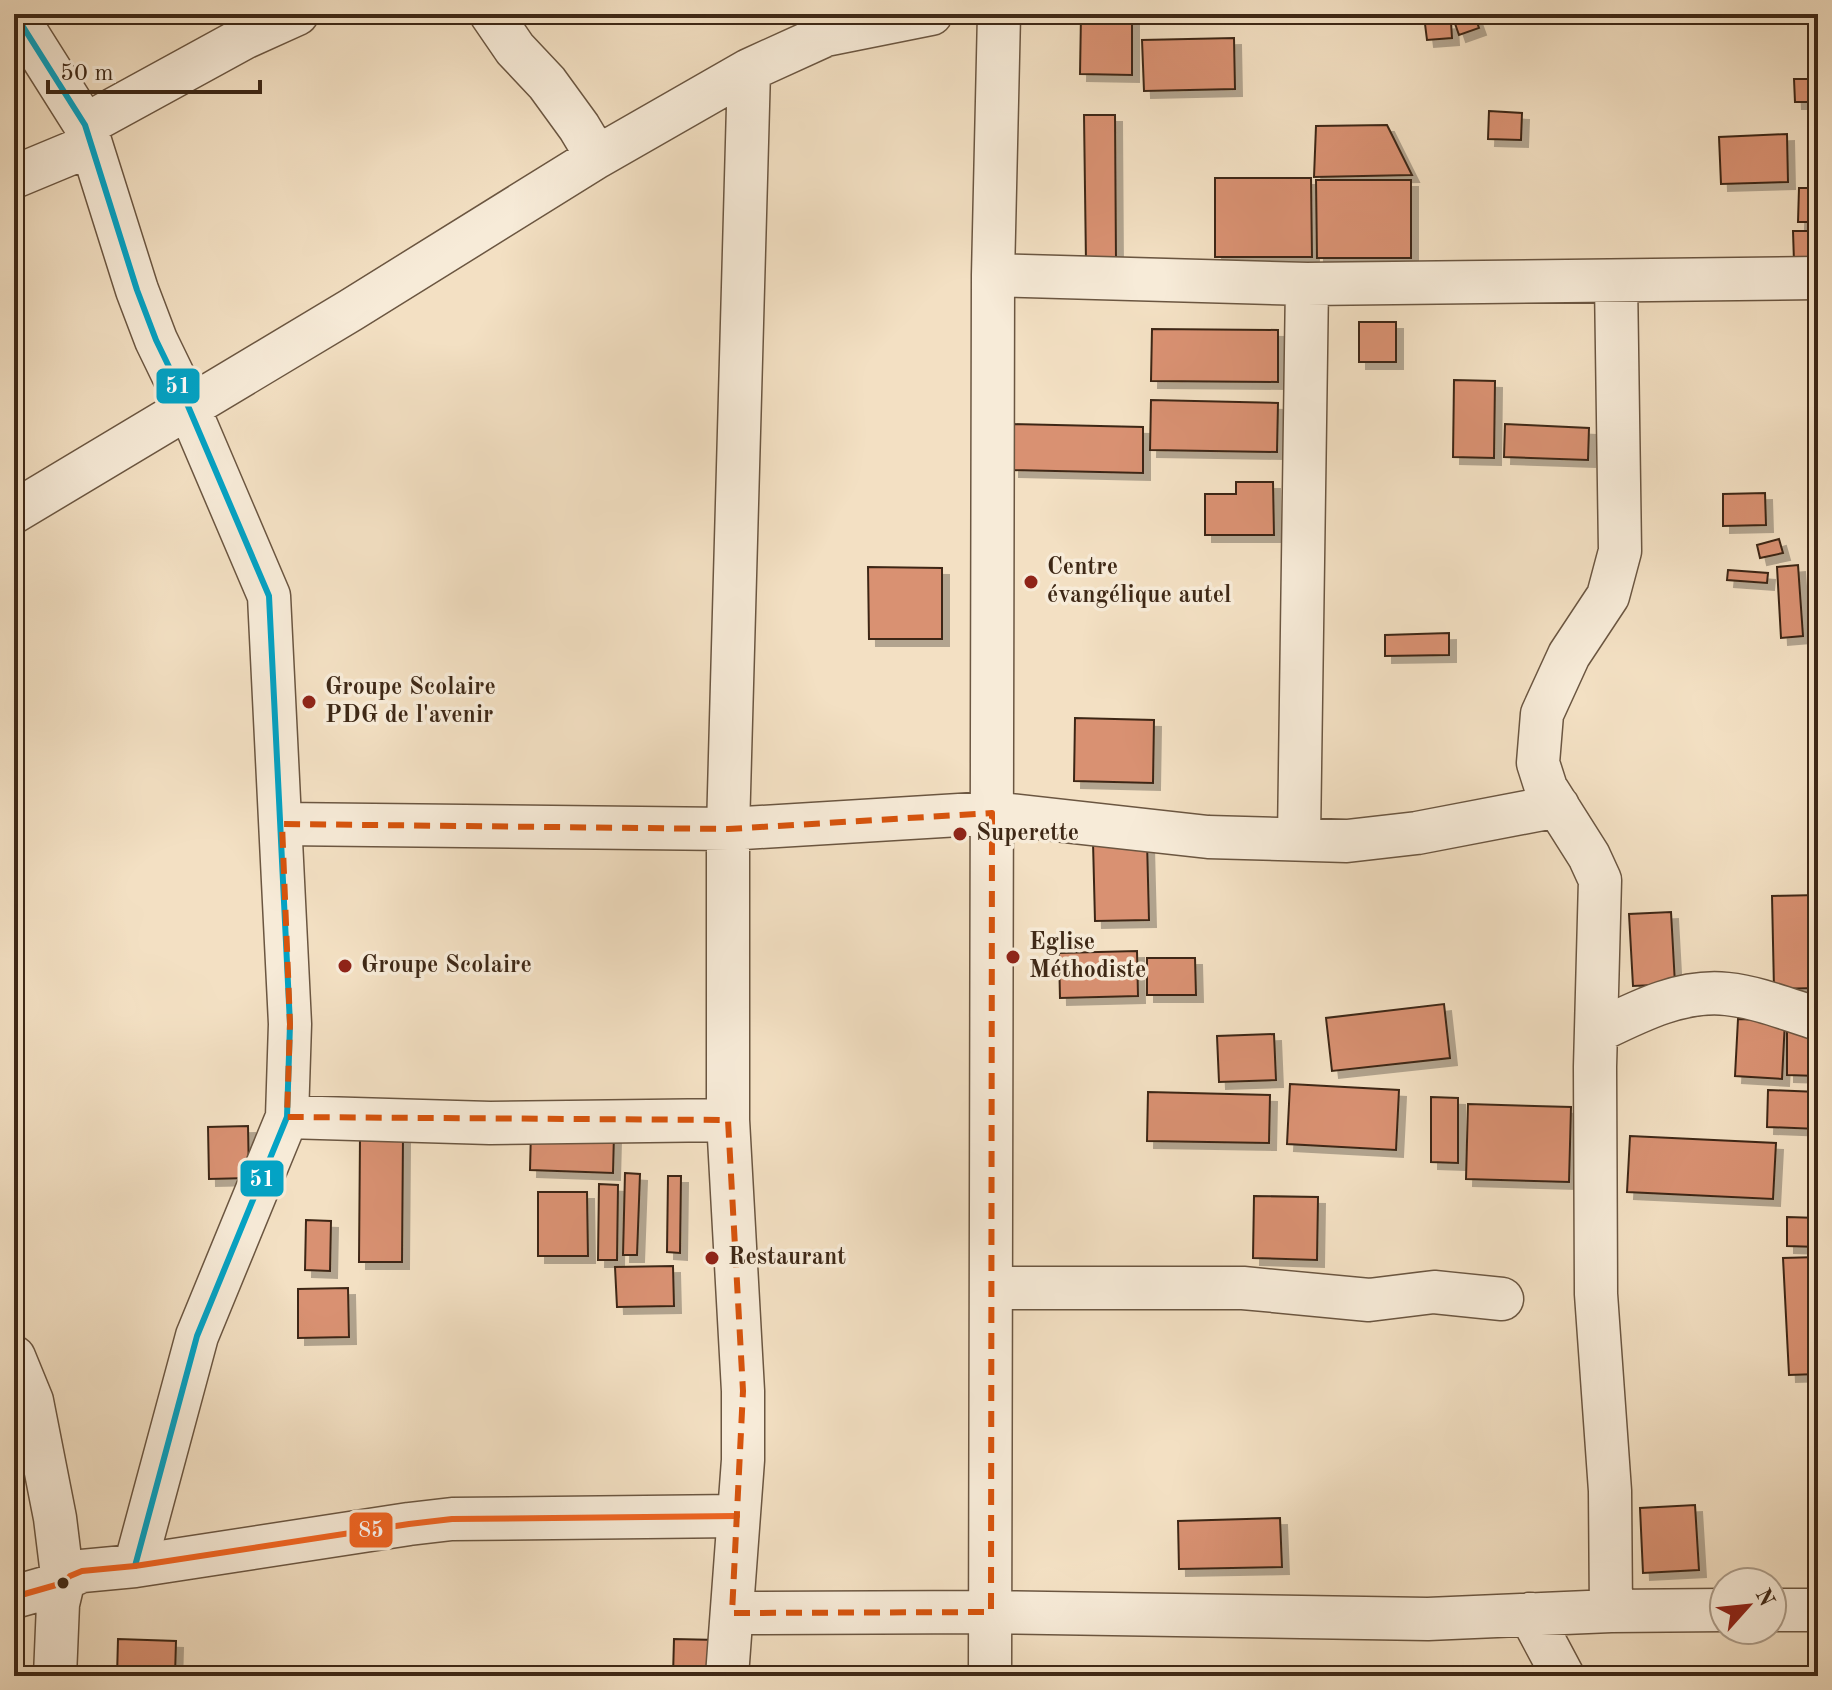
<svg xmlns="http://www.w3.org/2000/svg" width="1832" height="1690" font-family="'Old Standard TT',serif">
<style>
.building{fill:#d99172;stroke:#3e2816;stroke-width:2;filter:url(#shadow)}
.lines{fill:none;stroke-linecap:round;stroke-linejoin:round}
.minor-casing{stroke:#6b5641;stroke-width:45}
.minor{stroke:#f7ebd8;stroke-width:42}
.bus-1-casing{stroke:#f7ebd8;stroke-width:12}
.bus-2-casing{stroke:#f7ebd8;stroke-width:12}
.bus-1{stroke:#03a3c5;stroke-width:6}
.bus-2{stroke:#f26522;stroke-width:6}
.marked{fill:none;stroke:#d7540d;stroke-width:6;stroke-dasharray:16 10;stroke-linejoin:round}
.poi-dot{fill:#8f2418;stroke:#f7ebd8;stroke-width:3}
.bus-dot{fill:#3e2816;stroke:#f7ebd8;stroke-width:3}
.labels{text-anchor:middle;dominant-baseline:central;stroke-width:7;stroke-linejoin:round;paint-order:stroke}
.poi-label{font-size:24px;font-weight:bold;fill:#3e2816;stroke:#f7ebd8;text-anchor:start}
.line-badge{stroke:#f7ebd8;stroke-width:3}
.badge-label{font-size:22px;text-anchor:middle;font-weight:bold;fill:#fff}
</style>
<defs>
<filter id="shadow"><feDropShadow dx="7" dy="7" stdDeviation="0" flood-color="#0004"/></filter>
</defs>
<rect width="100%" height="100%" fill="#f3e0c3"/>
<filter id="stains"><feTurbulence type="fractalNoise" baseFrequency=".0025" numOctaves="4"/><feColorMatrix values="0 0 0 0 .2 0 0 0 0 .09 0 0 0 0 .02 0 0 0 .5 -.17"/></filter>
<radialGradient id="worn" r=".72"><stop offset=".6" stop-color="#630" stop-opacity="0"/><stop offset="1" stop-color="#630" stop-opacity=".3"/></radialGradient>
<path class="building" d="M1474,14L1479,28L1459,35L1452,15Z
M1081,15L1132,16V75L1080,74Z
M1451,22L1452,38L1427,40L1425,24Z
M1234,38L1235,89L1144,91L1142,40Z
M1794,79H1818V102H1795Z
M1489,111L1522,113L1521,140L1488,139Z
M1084,115H1115L1116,262L1086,263Z
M1387,125L1412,175L1314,177L1316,126Z
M1787,134L1788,182L1721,184L1719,137Z
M1215,178H1311L1312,257H1215Z
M1316,180H1411V258H1317Z
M1799,188H1818V222H1798Z
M1793,231H1812L1813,262H1794Z
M1359,322H1396V362H1359Z
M1152,329L1278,330V382L1151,381Z
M1454,380L1495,381L1494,458L1453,457Z
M1151,400L1278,403L1277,452L1150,450Z
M1012,424L1143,427V473L1012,470Z
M1505,424L1589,428L1588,460L1504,457Z
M1236,482H1273L1274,535H1205V494H1236Z
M1765,493L1766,525L1723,526V494Z
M1779,539L1783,553L1760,558L1757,545Z
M1798,565L1803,636L1781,638L1777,567Z
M868,567L942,568V639H869Z
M1728,570L1768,573L1767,583L1727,580Z
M1449,633V655L1385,656V635Z
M1075,718L1154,720L1153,783L1074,781Z
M1147,841L1149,920L1095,921L1093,842Z
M1818,895V988L1774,989L1772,896Z
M1671,912L1675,984L1633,986L1629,914Z
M1137,951L1138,996L1060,998L1059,953Z
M1147,958H1195L1196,995H1147Z
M1444,1004L1450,1058L1332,1071L1326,1018Z
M1738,1019L1785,1021L1782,1079L1735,1076Z
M1787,1028H1818V1076L1787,1075Z
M1274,1034L1276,1080L1219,1082L1217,1036Z
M1290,1084L1399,1090L1396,1150L1287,1144Z
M1768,1090L1818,1092V1129L1767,1127Z
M1148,1092L1270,1095L1269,1143L1147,1141Z
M1431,1097L1458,1098V1163L1431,1162Z
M1468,1104L1571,1107L1569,1182L1466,1179Z
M248,1126L249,1178L209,1179L208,1127Z
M531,1131L614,1134L613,1173L530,1170Z
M1630,1136L1776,1143L1773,1199L1627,1192Z
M360,1137H403L402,1262H359Z
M625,1173L640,1174L637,1255H623Z
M668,1176H681L680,1253L667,1252Z
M599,1184L618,1185L617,1260H598Z
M538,1192H587L588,1256H538Z
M1254,1196L1318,1197L1317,1260L1253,1258Z
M1787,1217L1818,1218V1247L1787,1246Z
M306,1220L331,1221L330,1271L305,1270Z
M1818,1257V1374L1789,1375L1783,1258Z
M673,1266L674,1306L617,1307L615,1267Z
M348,1288L349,1337L298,1338V1289Z
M1695,1505L1699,1570L1643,1573L1640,1508Z
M1280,1518L1282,1567L1179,1569L1178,1521Z
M118,1639L176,1641L175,1676H117Z
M674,1639L718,1640L717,1676H673Z"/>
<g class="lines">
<defs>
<path id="minor" d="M15,14L85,125L137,290L156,340L188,406L269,596L290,1024L287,1117L197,1336L135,1566
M491,14L515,49L547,83L579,127L597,157
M85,125L244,38L297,14
M14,177L91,145
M993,275L1307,284L1818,278
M14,512L351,310L597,157L749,70L826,35L931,14
M282,824L728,829L992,813L1208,837L1347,841L1417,833L1558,806
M1299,838L1307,284
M1596,1032C1637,1012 1681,989 1727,994C1757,997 1789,1010 1818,1019
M287,1117L490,1123L728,1120
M991,1288H1243L1369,1300L1434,1292L1502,1299
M14,1357L32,1401L55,1518L63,1583L58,1604L55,1676
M14,1597L63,1583L70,1576L82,1571L135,1566L409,1524L452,1519L737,1516
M1772,1610H1818
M1611,1611L1610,1491L1596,1294L1595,1067L1600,880L1589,856L1546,788L1538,763L1542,714L1569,655L1608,596L1620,551L1616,281
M732,1613L991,1612L1428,1619L1611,1611L1724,1610
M1530,1614L1563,1676
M727,1676L743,1460V1391L728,1120V829L749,70
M990,1676L993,275L999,14"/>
</defs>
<use href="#minor" class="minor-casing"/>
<use href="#minor" class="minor"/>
<defs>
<path id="bus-1" d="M15,14L85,125L137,290L156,340L188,406L269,596L290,1024L287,1117L197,1336L135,1566"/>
<path id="bus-2" d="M14,1597L63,1583L70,1576L82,1571L135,1566L409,1524L452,1519L737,1516"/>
</defs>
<use href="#bus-1" class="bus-1-casing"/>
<use href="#bus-2" class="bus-2-casing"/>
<use href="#bus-1" class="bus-1"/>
<use href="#bus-2" class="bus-2"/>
</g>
<path class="marked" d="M992,813L991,1612L732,1613L743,1391L728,1120L287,1117L290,1024L282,824L728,829Z"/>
<g class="poi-dot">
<circle cx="1031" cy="582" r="8"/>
<circle cx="309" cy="702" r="8"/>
<circle cx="960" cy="834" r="8"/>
<circle cx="1013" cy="957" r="8"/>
<circle cx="345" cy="966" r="8"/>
<circle cx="712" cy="1258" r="8"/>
</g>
<circle class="bus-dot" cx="63" cy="1583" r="7"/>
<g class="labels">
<g class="poi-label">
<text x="1047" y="568">Centre<tspan x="1047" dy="28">évangélique autel</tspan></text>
<text x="325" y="688">Groupe Scolaire<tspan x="325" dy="28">PDG de l'avenir</tspan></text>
<text x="976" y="834">Superette</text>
<text x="1029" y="943">Eglise<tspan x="1029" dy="28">Méthodiste</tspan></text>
<text x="361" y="966">Groupe Scolaire</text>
<text x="728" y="1258">Restaurant</text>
</g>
</g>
<g class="line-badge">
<rect x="155" y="367" width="46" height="38" rx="8" fill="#03a3c5"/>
<rect x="239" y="1159" width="46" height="39" rx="8" fill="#03a3c5"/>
<rect x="348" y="1511" width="46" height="38" rx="8" fill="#f26522"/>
</g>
<g class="badge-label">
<text x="178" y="393">51</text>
<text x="262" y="1186">51</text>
<text x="371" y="1537">85</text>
</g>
<rect width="1832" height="1690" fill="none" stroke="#f3e0c3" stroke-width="48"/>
<rect x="16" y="16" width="1800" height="1658" fill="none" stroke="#3e2816" stroke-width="4"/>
<rect x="24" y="24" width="1784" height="1642" fill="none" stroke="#3e2816" stroke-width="2"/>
<g transform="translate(1748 1606) rotate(63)"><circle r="38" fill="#f7ebd8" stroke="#ad9d8a" stroke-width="2"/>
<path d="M0-6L14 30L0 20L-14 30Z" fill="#8f2418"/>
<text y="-12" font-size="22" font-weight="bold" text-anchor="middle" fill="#3e2816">N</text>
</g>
<path d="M48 80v12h212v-12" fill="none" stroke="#3e2816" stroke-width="4"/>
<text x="60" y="80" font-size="24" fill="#3e2816" stroke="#f7ebd8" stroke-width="6" paint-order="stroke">50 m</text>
<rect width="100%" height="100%" filter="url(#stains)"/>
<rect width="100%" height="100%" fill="url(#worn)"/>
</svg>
